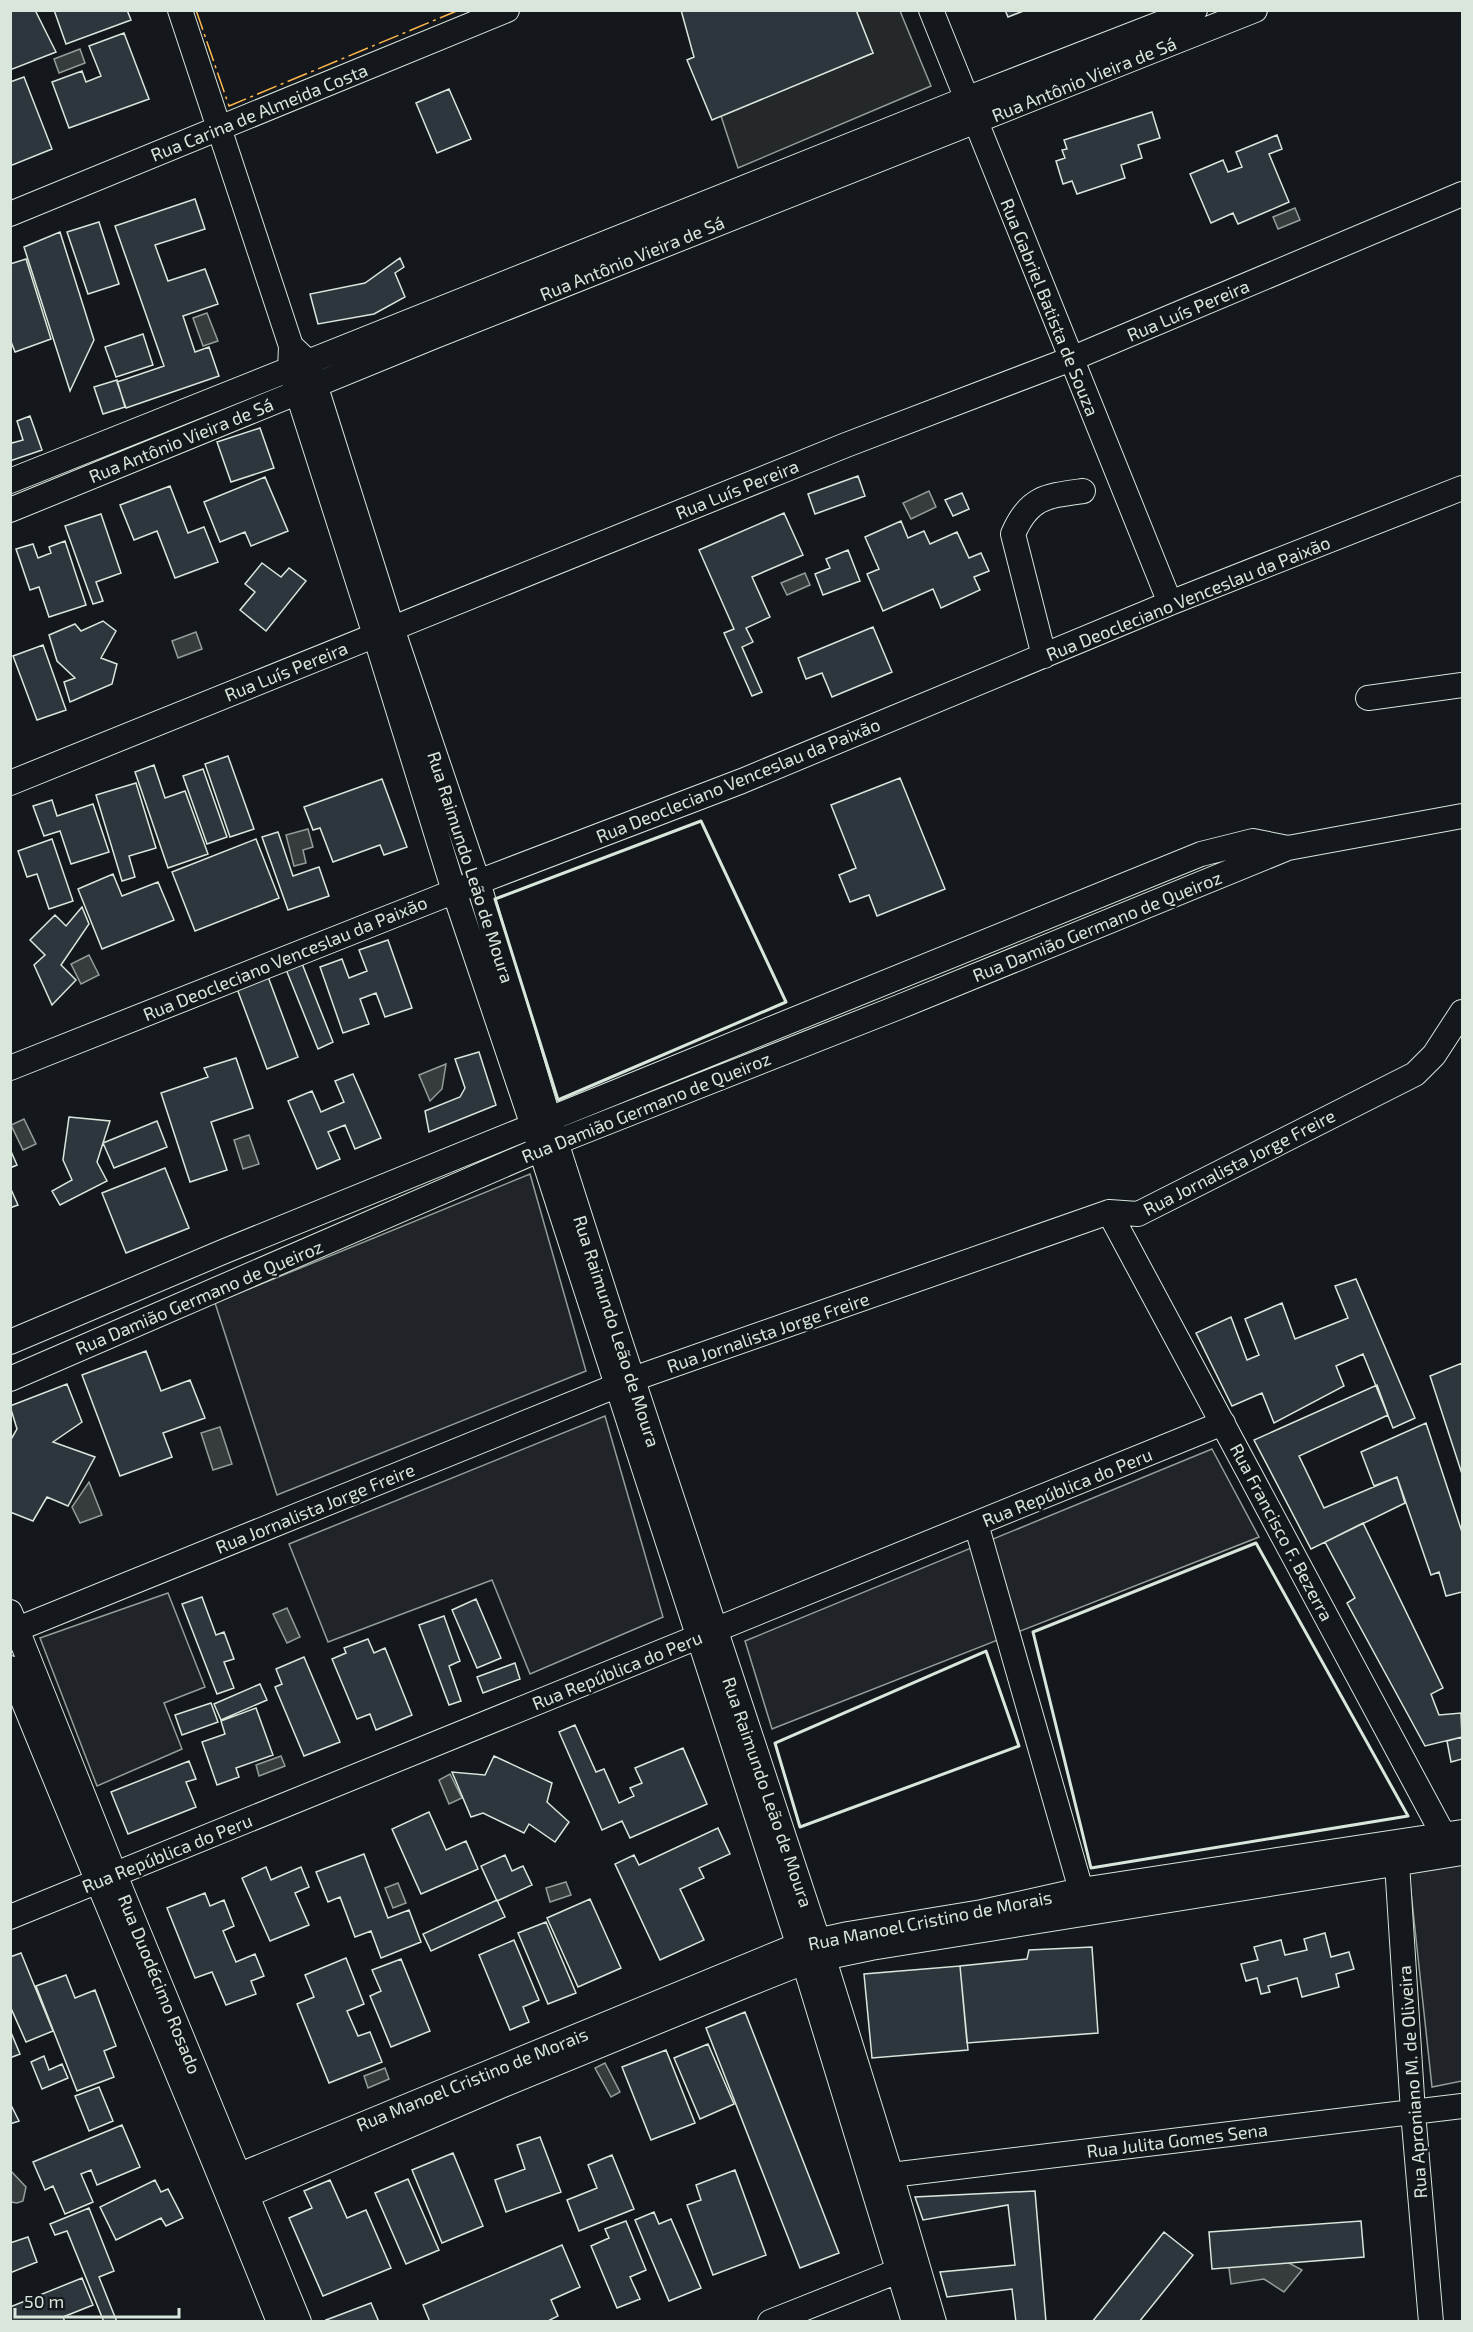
<svg xmlns="http://www.w3.org/2000/svg" width="1473" height="2332" font-family="'Exo 2',sans-serif">
<style>
.green{fill:#202428;stroke:#939e99;stroke-width:1.5}
.parking{fill:#24282b;stroke:#939e99;stroke-width:1.5}
.water{fill:#363b3e;stroke:#939e99;stroke-width:1.5}
.building{fill:#2c363c;stroke:#d8e6dc;stroke-width:1.5}
.lines{fill:none;stroke-linecap:round;stroke-linejoin:round}
.minor-casing{stroke:#d8e6dc;stroke-width:26}
.minor{stroke:#14181c;stroke-width:24}
.wall{stroke:#d8e6dc;stroke-width:3}
.power{stroke:#ffb74d;stroke-width:1.5;stroke-dasharray:21 4.5 3 4.5;stroke-linecap:butt}
.labels{text-anchor:middle;dominant-baseline:central;stroke-width:4.5;stroke-linejoin:round;paint-order:stroke}
.street-label{font-size:18px;fill:#d8e6dc;stroke:#14181c}
</style>
<rect width="100%" height="100%" fill="#14181c"/>
<path class="green" d="M530,1174L586,1371L277,1495L215,1303Z
M605,1416L663,1617L530,1674L492,1580L328,1642L289,1544Z
M1212,1449L1259,1537L772,1729L745,1641Z
M168,1593L205,1687L164,1703L182,1749L97,1786L40,1638Z
M1462,1856V2081L1432,2087L1408,1864Z"/>
<path class="parking" d="M856,11H900L931,86L738,168L721,116L873,53Z"/>
<path class="water" d="M80,49L85,63L59,73L54,59Z
M1295,208L1300,220L1278,229L1273,217Z
M207,313L218,341L203,346L193,318Z
M929,491L936,507L911,519L903,503Z
M805,573L810,585L787,595L781,583Z
M196,632L202,649L178,658L172,641Z
M308,829L313,847L303,850L306,863L294,866L286,835Z
M89,955L99,975L81,984L71,964Z
M446,1064L442,1089L430,1101L419,1075Z
M24,1119L36,1144L23,1150L11,1125Z
M249,1135L259,1164L243,1169L234,1140Z
M220,1427L232,1464L213,1470L201,1433Z
M89,1482L102,1515L80,1523L72,1507Z
M287,1608L300,1637L287,1643L273,1614Z
M281,1756L285,1766L259,1776L256,1765Z
M450,1774L462,1798L449,1804L439,1780Z
M566,1882L571,1895L550,1902L546,1888Z
M398,1883L406,1903L393,1908L385,1888Z
M605,2063L620,2092L611,2097L595,2068Z
M385,2068L389,2079L368,2088L364,2076Z
M10,2170L26,2187L23,2201L17,2203L11,2202Z
M1257,2246L1302,2270L1284,2292L1264,2279L1231,2284L1227,2252Z"/>
<path class="building" d="M10,10H35L56,52L10,70Z
M54,10H127L131,20L66,44Z
M681,10H856L873,53L712,120L687,60L694,57Z
M1005,10H1026L1008,17Z
M124,33L149,99L69,128L52,82L82,71L86,82L101,76L89,46Z
M24,77L52,149L10,166V82Z
M449,89L471,139L437,153L416,103Z
M1152,112L1160,138L1138,145L1142,158L1121,165L1125,178L1077,194L1072,181L1063,184L1056,161L1065,158L1062,150L1067,149L1064,140Z
M1277,135L1282,149L1269,154L1289,202L1238,224L1233,213L1211,223L1190,174L1223,160L1228,172L1242,167L1236,152Z
M195,199L205,229L155,245L168,281L205,269L218,304L183,316L195,352L209,347L219,376L126,408L117,382L164,366L115,226Z
M99,222L119,284L88,294L67,232Z
M60,232L94,340L70,391L24,247Z
M400,258L404,267L395,273L405,297L374,314L318,324L310,294L365,283Z
M26,259L51,339L15,352L10,339V264Z
M143,334L153,365L116,377L105,347Z
M117,380L125,407L103,414L94,387Z
M30,416L42,450L10,461V438L12,443L23,440L17,421Z
M260,428L274,468L231,482L217,442Z
M858,476L865,496L815,514L808,494Z
M265,477L288,531L251,546L245,532L220,542L204,502Z
M170,486L188,533L204,527L218,562L175,578L157,531L134,540L120,505Z
M962,493L969,509L953,516L945,500Z
M784,513L803,555L752,577L770,617L746,628L753,642L742,647L762,692L752,696L724,633L734,629L699,550Z
M101,514L121,573L96,582L103,601L93,604L65,526Z
M901,521L908,538L924,531L930,544L957,532L969,558L981,553L989,571L974,577L980,590L941,608L933,589L883,611L867,574L879,569L865,537Z
M65,541L86,605L49,617L39,587L30,590L16,549L33,544L38,558L51,553L49,547Z
M848,550L860,581L823,595L815,574L830,568L826,559Z
M262,563L281,577L289,568L306,581L266,631L240,610L255,592L245,584Z
M103,621L116,631L101,658L117,664L112,684L70,702L64,682L75,678L57,661L49,635L75,624L81,631Z
M873,627L892,672L832,697L822,673L806,679L798,658Z
M43,645L66,710L37,720L13,656Z
M228,756L254,829L230,837L205,764Z
M154,765L165,798L185,791L208,854L168,868L135,772Z
M203,769L227,837L207,844L183,776Z
M900,778L945,889L877,916L869,895L850,902L839,875L856,868L831,805Z
M382,779L407,847L384,855L380,845L333,862L320,828L313,830L304,807Z
M136,783L156,848L129,856L135,877L122,881L96,795Z
M52,800L57,816L93,804L109,852L71,864L60,831L44,836L33,806Z
M278,832L293,876L319,867L329,896L288,910L262,837Z
M52,839L73,901L49,909L37,874L27,877L18,851Z
M256,839L279,898L195,931L172,872Z
M113,874L122,896L158,882L174,920L102,949L78,889Z
M82,907L89,924L61,965L76,980L52,1005L34,965L45,955L30,940L55,915L66,926Z
M388,940L412,1008L385,1017L376,993L360,999L369,1024L343,1033L320,967L342,959L349,978L367,971L359,950Z
M301,961L333,1042L318,1049L285,967Z
M267,974L298,1057L267,1069L236,986Z
M479,1052L496,1105L429,1132L425,1111L460,1097L465,1088L455,1059Z
M236,1058L253,1108L211,1122L227,1170L190,1182L161,1093L208,1077L204,1068Z
M353,1074L381,1138L355,1149L345,1125L328,1132L340,1159L317,1169L288,1101L312,1091L321,1112L344,1102L335,1081Z
M69,1117L110,1121L97,1162L107,1181L60,1205L52,1191L72,1180L63,1160Z
M157,1121L167,1147L114,1168L103,1143Z
M10,1149L17,1165L10,1168Z
M165,1168L189,1228L126,1253L102,1193Z
M10,1187L18,1205L10,1208Z
M1356,1279L1415,1418L1393,1428L1363,1354L1336,1366L1344,1386L1274,1423L1262,1393L1232,1406L1196,1333L1231,1317L1247,1360L1259,1355L1245,1319L1282,1303L1295,1339L1348,1318L1335,1286Z
M146,1351L161,1391L190,1380L205,1418L163,1433L172,1457L120,1476L82,1375Z
M1462,1363V1474L1430,1376Z
M67,1384L82,1422L53,1442L95,1457L68,1506L47,1497L33,1521L10,1512V1441L17,1429L10,1406Z
M1377,1385L1388,1415L1299,1456L1324,1508L1397,1477L1405,1503L1311,1549L1254,1440Z
M1426,1423L1462,1532V1592L1446,1596L1439,1572L1431,1575L1397,1477L1374,1486L1361,1452Z
M1363,1523L1443,1688L1431,1694L1439,1715L1461,1713L1462,1737L1425,1746L1347,1603L1355,1598L1325,1542Z
M202,1597L216,1635L224,1632L234,1659L224,1662L234,1688L217,1694L182,1604Z
M476,1599L501,1658L477,1668L452,1610Z
M444,1616L460,1661L449,1666L461,1701L449,1705L419,1625Z
M368,1639L374,1653L385,1648L412,1715L376,1730L370,1714L357,1719L332,1659L346,1653L344,1648Z
M304,1657L340,1742L304,1756L275,1687L282,1684L276,1669Z
M515,1663L520,1679L483,1693L477,1677Z
M260,1684L267,1700L221,1720L214,1704Z
M211,1703L218,1722L182,1735L175,1715Z
M256,1708L273,1755L236,1768L239,1777L217,1785L202,1742L225,1734L221,1721Z
M575,1725L596,1772L604,1769L619,1803L634,1796L630,1788L642,1783L635,1768L683,1748L707,1804L630,1838L622,1821L602,1830L559,1732Z
M1462,1737V1759L1451,1762L1447,1741Z
M494,1756L552,1783L547,1802L569,1822L555,1842L529,1824L524,1833L483,1813L471,1817L452,1772L485,1775Z
M189,1761L196,1779L186,1782L196,1807L128,1834L111,1792Z
M429,1812L446,1850L466,1841L478,1869L421,1894L392,1829Z
M718,1828L730,1854L699,1868L704,1878L680,1889L704,1940L660,1960L615,1864L634,1855L639,1865Z
M364,1854L388,1918L409,1910L421,1942L381,1958L371,1931L355,1937L340,1897L328,1902L316,1872Z
M505,1855L512,1871L523,1866L532,1885L497,1901L481,1866Z
M266,1867L271,1880L301,1867L309,1887L295,1893L309,1925L270,1941L242,1878Z
M205,1893L210,1906L224,1900L234,1926L223,1931L236,1962L255,1954L264,1976L251,1981L256,1994L226,2005L212,1972L195,1978L167,1908Z
M590,1899L621,1968L578,1987L547,1918Z
M497,1900L505,1917L431,1951L423,1934Z
M546,1922L576,1993L548,2004L518,1933Z
M1325,1933L1331,1957L1349,1952L1354,1969L1336,1974L1339,1987L1302,1997L1297,1978L1268,1986L1270,1992L1261,1994L1257,1978L1246,1981L1241,1964L1258,1960L1254,1947L1281,1940L1285,1955L1307,1950L1304,1939Z
M514,1940L539,2000L523,2007L529,2022L510,2030L479,1955Z
M1092,1947L1098,2033L967,2043L960,1966L1027,1959L1029,1950Z
M21,1953L53,2031L26,2042L10,2006V1957Z
M346,1958L364,2004L347,2011L358,2036L370,2032L382,2062L329,2083L297,2004L314,1997L305,1975Z
M401,1959L430,2031L391,2047L370,1996L381,1991L372,1970Z
M960,1966L968,2050L872,2058L864,1974Z
M66,1975L75,1998L95,1990L116,2046L104,2051L114,2077L77,2091L36,1986Z
M745,2012L839,2253L800,2268L706,2028Z
M10,2030L20,2054L10,2058Z
M708,2044L734,2104L700,2119L674,2058Z
M666,2050L695,2123L651,2140L622,2067Z
M44,2056L49,2070L62,2064L68,2078L42,2089L31,2062Z
M99,2087L113,2121L89,2131L75,2096Z
M10,2103L19,2121L10,2124Z
M122,2125L140,2167L97,2185L91,2170L81,2174L93,2202L65,2214L53,2186L45,2190L33,2162Z
M540,2137L561,2192L506,2212L495,2180L525,2169L517,2145Z
M453,2153L483,2226L442,2243L412,2170Z
M612,2155L634,2209L579,2231L567,2200L597,2188L588,2165Z
M735,2170L766,2255L713,2275L687,2205L701,2200L696,2185Z
M408,2179L439,2250L406,2264L375,2193Z
M155,2180L161,2192L168,2189L183,2218L166,2226L161,2218L116,2240L100,2207Z
M330,2180L347,2218L366,2210L391,2268L323,2296L289,2218L312,2208L304,2191Z
M1035,2191L1046,2322H1016L1012,2289L947,2297L940,2272L1015,2265L1008,2205L923,2220L915,2197Z
M89,2208L114,2271L99,2277L117,2322H104L67,2231L55,2235L50,2224Z
M654,2212L659,2224L671,2219L701,2288L669,2301L635,2220Z
M626,2221L646,2270L630,2277L640,2299L617,2308L591,2246L609,2238L605,2229Z
M1361,2221L1364,2257L1212,2269L1209,2232Z
M1164,2232L1193,2255L1139,2322H1092Z
M28,2237L37,2262L10,2273V2243Z
M562,2245L580,2287L551,2300L558,2316L546,2322H430L423,2305Z
M82,2278L93,2305L63,2317L65,2322H10V2307Z
M371,2303L379,2322H327L326,2320Z"/>
<g class="lines">
<defs>
<path id="minor" d="M180,10L291,346L290,369L375,635L454,891L533,1126L804,1962L914,2322
M931,10L1170,603
M10,214L507,10
M291,346L308,362L392,628L478,882L549,1120L618,1335L818,1940L891,2175L934,2322
M10,481L966,99L1195,10
M10,510L433,337L1255,10
M1044,656L1013,534C1029,497 1046,496 1083,491
M1368,698L1462,685
M10,783L846,445L1071,359L1462,194
M10,1068L478,882L742,781L1170,603L1462,488
M1109,1212L1451,1849
M10,1342L225,1251L1201,854L1253,841L1288,848
M10,1379L557,1142L899,1007L1288,848L1462,816
M976,1524L1081,1890L1083,1905
M10,1612L115,1875L299,2322
M10,1632L633,1379L1109,1212L1138,1214L1415,1074L1434,1055L1462,1012
M10,1668C98,1886 192,2103 279,2322
M1396,1848L1413,2112L1431,2322
M10,1917L1223,1423
M891,2175L1462,2106
M223,2182L798,1945L848,1934L982,1912L1081,1890L1462,1832
M231,2202L503,2085L744,1986L804,1962L871,1948L1462,1853
M770,2322L898,2271"/>
</defs>
<use href="#minor" class="minor-casing"/>
<use href="#minor" class="minor"/>
<path class="wall" d="M701,821L786,1002L558,1100L495,899Z
M1256,1543L1408,1816L1091,1868L1033,1632Z
M986,1651L1019,1746L800,1827L775,1743Z"/>
<path class="power" d="M196,10L229,106L459,10"/>
</g>
<g class="labels">
<g class="street-label">
<text transform="translate(1084 79) rotate(-22)">Rua Antônio Vieira de Sá</text>
<text transform="translate(259 112) rotate(-22)">Rua Carina de Almeida Costa</text>
<text transform="translate(632 258) rotate(-22)">Rua Antônio Vieira de Sá</text>
<text transform="translate(1050 307) rotate(68)">Rua Gabriel Batista de Souza</text>
<text transform="translate(1188 310) rotate(-23)">Rua Luís Pereira</text>
<text transform="translate(181 440) rotate(-22)">Rua Antônio Vieira de Sá</text>
<text transform="translate(737 489) rotate(-22)">Rua Luís Pereira</text>
<text transform="translate(1188 598) rotate(-22)">Rua Deocleciano Venceslau da Paixão</text>
<text transform="translate(286 671) rotate(-22)">Rua Luís Pereira</text>
<text transform="translate(738 780) rotate(-22)">Rua Deocleciano Venceslau da Paixão</text>
<text transform="translate(471 867) rotate(72)">Rua Raimundo Leão de Moura</text>
<text transform="translate(1097 926) rotate(-22)">Rua Damião Germano de Queiroz</text>
<text transform="translate(285 958) rotate(-22)">Rua Deocleciano Venceslau da Paixão</text>
<text transform="translate(646 1107) rotate(-22)">Rua Damião Germano de Queiroz</text>
<text transform="translate(1239 1162) rotate(-27)">Rua Jornalista Jorge Freire</text>
<text transform="translate(199 1297) rotate(-23)">Rua Damião Germano de Queiroz</text>
<text transform="translate(617 1331) rotate(72)">Rua Raimundo Leão de Moura</text>
<text transform="translate(768 1332) rotate(-19)">Rua Jornalista Jorge Freire</text>
<text transform="translate(1067 1487) rotate(-22)">Rua República do Peru</text>
<text transform="translate(315 1508) rotate(-22)">Rua Jornalista Jorge Freire</text>
<text transform="translate(1282 1532) rotate(62)">Rua Francisco F. Bezerra</text>
<text transform="translate(617 1670) rotate(-22)">Rua República do Peru</text>
<text transform="translate(768 1792) rotate(71)">Rua Raimundo Leão de Moura</text>
<text transform="translate(167 1853) rotate(-22)">Rua República do Peru</text>
<text transform="translate(930 1920) rotate(-11)">Rua Manoel Cristino de Morais</text>
<text transform="translate(160 1984) rotate(68)">Rua Duodécimo Rosado</text>
<text transform="translate(472 2079) rotate(-22)">Rua Manoel Cristino de Morais</text>
<text transform="translate(1412 2082) rotate(-94)">Rua Aproniano M. de Oliveira</text>
<text transform="translate(1177 2140) rotate(-7)">Rua Julita Gomes Sena</text>
</g>
</g>
<rect width="1473" height="2332" fill="none" stroke="#d8e6dc" stroke-width="24"/>
<path d="M15 2308v9h164v-9" fill="none" stroke="#d8e6dc" stroke-width="3"/>
<text x="24" y="2308" font-size="18" fill="#d8e6dc" stroke="#14181c" stroke-width="4.5" paint-order="stroke">50 m</text>
</svg>
